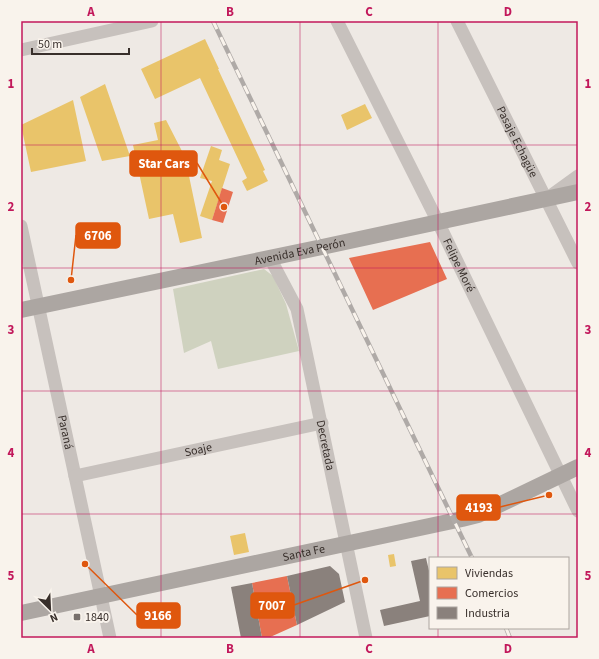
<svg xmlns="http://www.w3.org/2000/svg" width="599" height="659" font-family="'Source Sans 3',sans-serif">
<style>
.green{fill:#cfd2bf}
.homes{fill:#e9c46a}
.shops{fill:#e76f51}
.industry{fill:#8a817c}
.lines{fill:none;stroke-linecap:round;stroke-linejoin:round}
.minor{stroke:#c7c1bd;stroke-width:13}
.major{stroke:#aca6a2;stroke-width:16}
.rail-casing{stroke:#afaaa7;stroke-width:4.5}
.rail{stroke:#f9f3ec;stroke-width:3;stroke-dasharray:9;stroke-linecap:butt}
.grid{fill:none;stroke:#c2185b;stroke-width:1;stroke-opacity:0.55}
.poi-dot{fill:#78706c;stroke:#f9f3ec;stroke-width:1.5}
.labels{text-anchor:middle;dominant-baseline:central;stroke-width:4;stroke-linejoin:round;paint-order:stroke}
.street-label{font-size:12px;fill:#382f2b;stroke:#f9f3ec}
.poi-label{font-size:12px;fill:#382f2b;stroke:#f9f3ec;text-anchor:start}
.leader{fill:none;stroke:#df570e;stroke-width:1.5}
.callout-dot{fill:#df570e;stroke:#f9f3ec;stroke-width:1.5}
.callout{fill:#df570e;stroke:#df570e;stroke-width:1.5}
.callout-label{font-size:13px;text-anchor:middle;font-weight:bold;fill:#fff}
.neatline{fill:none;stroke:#c2185b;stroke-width:1.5}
.grid-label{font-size:13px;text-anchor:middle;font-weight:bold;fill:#c2185b}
</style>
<rect width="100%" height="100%" fill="#eee9e4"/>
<path class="green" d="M264,269L273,276L286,304L299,351L218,369L211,341L184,353L173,289Z"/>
<path class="homes" d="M205,39L219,69H218L265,170L263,171L268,181L247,191L242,181L247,178L200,78L155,99L141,69Z
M105,84L130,156L102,161L80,97Z
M73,100L86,161L31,172L21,125Z
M365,104L372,118L347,130L341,115Z
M166,120L185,157L202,238L180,243L173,214L149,219L133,145L158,140L154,123Z
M211,146L222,150L219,160L230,164L212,220L200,216L212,181L200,178Z
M245,533L249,552L234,555L230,536Z
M394,554L396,566L390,567L388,555Z"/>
<path class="shops" d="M222,188L233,192L223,223L212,220Z
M430,242L447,279L373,310L349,258Z
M287,576L297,625L268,638H262L252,583Z"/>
<path class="industry" d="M426,558L430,575V616L384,626L380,610L420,601L411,561Z
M330,566L339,574L345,602L297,625L287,576Z
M252,583L262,638H241L231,587Z"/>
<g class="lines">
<g class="minor">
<path id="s1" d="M337,21L438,222L578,511"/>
<path id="s2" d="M457,21L578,263"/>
<path d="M21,50L152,21"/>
<path d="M549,197L578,176"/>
<path id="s3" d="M21,226L110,638"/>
<path id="s4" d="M270,258L297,309L366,638"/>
<path id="s5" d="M75,476L322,423"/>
</g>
<g class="major">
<path id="s6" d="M21,310L322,247L578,192"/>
<path id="s7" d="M21,613L462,519L478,515L578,467"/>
</g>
<defs>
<path id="rail" d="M213,21L472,558
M506,628L510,638"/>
</defs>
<use href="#rail" class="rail-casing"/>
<use href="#rail" class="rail"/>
</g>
<path class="grid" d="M161,21V638M300,21V638M438,21V558M21,145H578M21,268H578M21,391H578M21,514H578M438,628V638"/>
<rect class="poi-dot" x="73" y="613" width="8" height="8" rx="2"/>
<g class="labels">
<g class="street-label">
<text stroke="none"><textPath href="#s2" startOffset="135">Pasaje Echagüe</textPath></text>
<text stroke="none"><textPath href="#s6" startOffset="285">Avenida Eva Perón</textPath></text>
<text stroke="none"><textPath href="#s1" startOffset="273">Felipe Moré</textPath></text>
<text stroke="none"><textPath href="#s3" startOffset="211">Paraná</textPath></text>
<text stroke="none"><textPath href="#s4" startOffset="197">Decretada</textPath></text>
<text stroke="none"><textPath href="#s5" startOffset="126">Soaje</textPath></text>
<text stroke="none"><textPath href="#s7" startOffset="289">Santa Fe</textPath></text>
</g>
<g class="poi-label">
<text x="85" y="617">1840</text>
</g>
</g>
<path class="leader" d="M224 207L197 163M71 280L76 235M549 495L500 507M365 580L294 605M85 564L137 615"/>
<g class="callout-dot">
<circle cx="224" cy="207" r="4"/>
<circle cx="71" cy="280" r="4"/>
<circle cx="549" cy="495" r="4"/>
<circle cx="365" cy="580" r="4"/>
<circle cx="85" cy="564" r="4"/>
</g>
<g class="callout">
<rect x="130" y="151" width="67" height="25" rx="4"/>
<rect x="76" y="223" width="44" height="25" rx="4"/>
<rect x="457" y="495" width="43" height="25" rx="4"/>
<rect x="251" y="593" width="43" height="25" rx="4"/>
<rect x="137" y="603" width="43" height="25" rx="4"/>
</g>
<g class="callout-label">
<text x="164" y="168">Star Cars</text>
<text x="98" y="240">6706</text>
<text x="479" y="512">4193</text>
<text x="272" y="610">7007</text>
<text x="158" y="620">9166</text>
</g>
<rect width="599" height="659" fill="none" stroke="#f9f3ec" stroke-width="44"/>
<rect x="429" y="557" width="140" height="72" fill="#f9f3ec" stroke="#aca59f"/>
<rect x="437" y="567" width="20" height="12" fill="#e9c46a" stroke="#aca59f"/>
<text x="465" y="577" font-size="12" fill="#382f2b">Viviendas</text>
<rect x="437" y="587" width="20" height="12" fill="#e76f51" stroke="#aca59f"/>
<text x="465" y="597" font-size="12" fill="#382f2b">Comercios</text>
<rect x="437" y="607" width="20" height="12" fill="#8a817c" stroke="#aca59f"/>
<text x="465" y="617" font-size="12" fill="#382f2b">Industria</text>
<g transform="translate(50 609) rotate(156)" stroke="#f9f3ec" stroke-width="3" paint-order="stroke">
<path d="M0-3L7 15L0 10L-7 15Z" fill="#382f2b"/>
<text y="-6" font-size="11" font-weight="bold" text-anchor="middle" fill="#382f2b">N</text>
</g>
<path d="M32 48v6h97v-6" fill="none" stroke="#382f2b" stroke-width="2"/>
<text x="38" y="48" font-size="12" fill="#382f2b" stroke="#f9f3ec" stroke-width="3" paint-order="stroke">50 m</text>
<rect x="22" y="22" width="555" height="615" class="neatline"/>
<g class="grid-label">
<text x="91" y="16">A</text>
<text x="230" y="16">B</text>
<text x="369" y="16">C</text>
<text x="508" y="16">D</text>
<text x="11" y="88">1</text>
<text x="588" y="88">1</text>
<text x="11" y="211">2</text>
<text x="588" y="211">2</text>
<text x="11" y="334">3</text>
<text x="588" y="334">3</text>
<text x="11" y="457">4</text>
<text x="588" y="457">4</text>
<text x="11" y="580">5</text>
<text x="588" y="580">5</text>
<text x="91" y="653">A</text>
<text x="230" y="653">B</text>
<text x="369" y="653">C</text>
<text x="508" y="653">D</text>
</g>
</svg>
